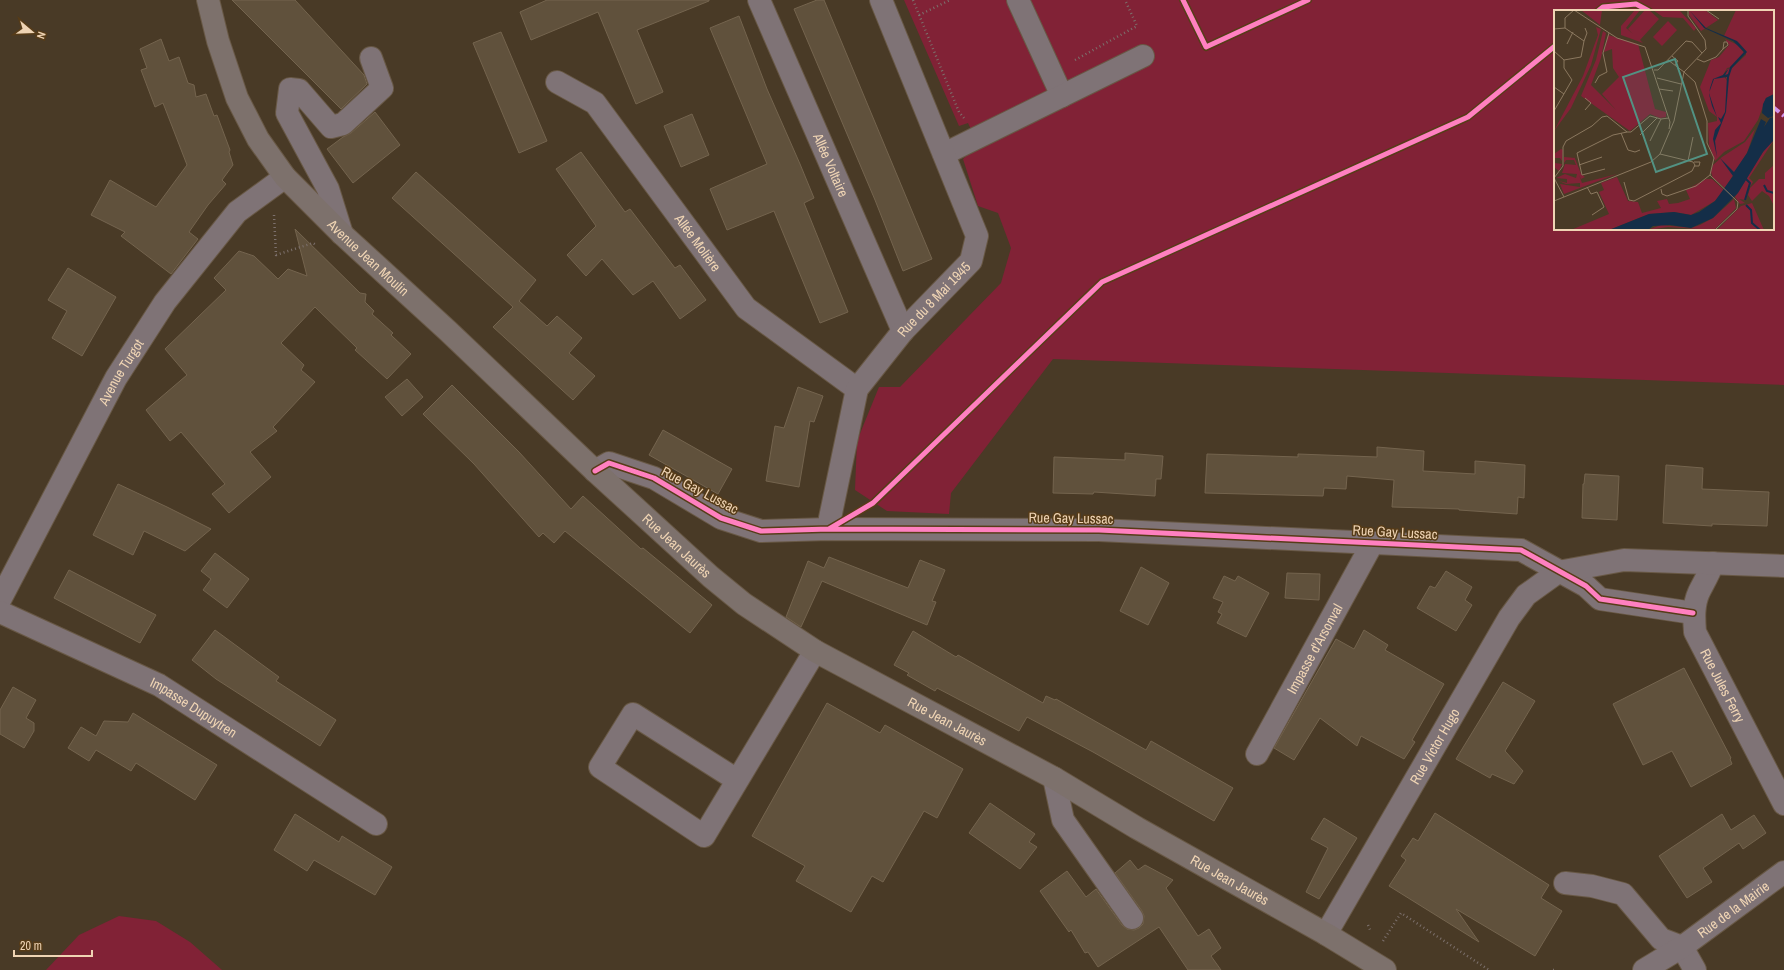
<svg xmlns="http://www.w3.org/2000/svg" width="1784" height="970" font-family="'Archivo Narrow',sans-serif">
<style>
.green{fill:#812236;fill-rule:evenodd}
.building{fill:#60513c;stroke:#74644e}
.lines{fill:none;stroke-linecap:round;stroke-linejoin:round}
.minor-casing{stroke:#685845;stroke-width:24}
.major-casing{stroke:#685845;stroke-width:24}
.path{stroke:#7c706c;stroke-width:2.5;stroke-dasharray:1 3;stroke-linecap:butt}
.minor{stroke:#7f7376;stroke-width:22}
.major{stroke:#7d716c;stroke-width:22}
.quiet{stroke:#d193ec;stroke-width:4;stroke-dasharray:8 4;stroke-linecap:butt}
.cycleway-casing{stroke:#573c18;stroke-width:8}
.cycleway{stroke:#ff80c0;stroke-width:5}
.labels{text-anchor:middle;dominant-baseline:central;stroke-width:3;stroke-linejoin:round;paint-order:stroke}
.street-label{font-size:14px;fill:#efd4b4;stroke:#573c18}
.inset-river{fill:none;stroke:#142e48;stroke-width:2}
.inset-road{fill:none;stroke:#8b785f;stroke-width:1}
.view{fill:#529283;fill-opacity:0.15;stroke:#529283;stroke-width:2}
.inset-edge{fill:none;stroke:#efd4b4;stroke-width:2}
</style>
<rect width="100%" height="100%" fill="#493a26"/>
<path class="green" d="M904,0H1784V385L1053,359L951,493L949,514L887,511L855,490L857,441L879,387H900L1001,283L1011,248L998,213L978,206L963,159L978,144L968,123L959,126ZM1555,11H1773V229H1555Z
M119,916L156,921L190,942L222,970H46L79,935Z"/>
<path class="building" d="M232,0H295L364,75L367,84L341,109Z
M547,0H709V1L637,30L663,92L636,104L598,12L531,40L520,12Z
M817,0H824L932,259L903,271L875,200L794,9Z
M739,16L767,89L800,164L814,198L804,203L848,312L820,323L774,211L727,230L710,189L767,164L710,28Z
M501,32L547,141L519,153L473,43Z
M161,39L169,61L179,57L188,83L194,85L196,97L206,94L214,116L217,115L230,150L229,152L233,165L222,180L226,184L208,205L189,232L198,239L171,274L121,236L125,232L91,215L110,180L156,207L187,165L163,103L155,107L141,70L147,68L140,49Z
M375,112L400,145L353,183L327,149L343,137L351,133Z
M692,114L709,155L681,167L664,126Z
M581,152L625,212L630,209L675,268L680,265L706,300L680,319L653,281L633,295L602,259L586,276L567,255L596,226L556,169Z
M416,172L536,280L519,301L547,326L557,316L582,338L569,353L595,376L573,400L493,327L513,307L392,198Z
M295,229L360,293L366,294L365,302L374,311L372,314L393,333L391,335L411,354L387,379L355,350L357,348L315,307L281,343L304,365L301,370L315,382L273,427L277,431L250,452L271,477L229,513L212,494L225,484L181,432L170,441L146,410L187,375L165,349L226,290L214,278L239,251L254,256L278,279L288,269L307,276Z
M68,268L116,297L82,356L52,338L67,311L48,300Z
M407,379L423,397L402,416L385,397Z
M452,385L519,452L571,509L583,496L641,549L643,548L712,605L690,633L565,531L554,543L543,533L539,537L474,464L423,414Z
M798,387L823,396L814,422L810,421L799,487L766,481L775,426L784,428Z
M663,430L732,469L718,494L649,455Z
M1377,447L1424,451L1423,471L1475,474V461L1525,465L1524,498L1518,497L1517,514L1459,510V509L1392,507L1394,480L1347,476L1346,489L1324,488L1323,496L1205,493L1207,454L1298,457V454L1377,457Z
M1125,453L1163,456L1161,479H1156L1155,496L1094,492L1093,494L1053,493L1054,457L1125,460Z
M1666,465L1703,468L1702,489L1769,492L1767,526L1712,524V526L1663,523Z
M1585,474L1619,476L1617,520L1582,518L1583,484H1584Z
M118,484L167,507L211,529L185,551L144,531L133,555L93,535Z
M215,553L249,579L227,608L203,590L211,579L201,571Z
M829,557L908,588L920,560L945,570L932,601L936,602L927,625L822,581L801,627L786,617L808,561L824,568Z
M1141,567L1169,583L1148,625L1120,611Z
M69,570L156,615L140,643L54,598Z
M1446,571L1472,587L1465,600L1472,605L1456,631L1417,608L1430,586L1435,588Z
M1287,573L1320,574L1319,600L1285,598Z
M1224,576L1235,581L1238,576L1269,593L1246,637L1217,623L1222,614L1218,612L1223,602L1213,598Z
M215,630L279,677L276,681L336,720L320,746L216,679L192,660Z
M1364,630L1388,645L1385,650L1444,684L1412,740L1415,742L1404,759L1361,736L1357,746L1320,718L1294,760L1274,748L1336,639L1354,649Z
M913,631L956,657L958,655L1043,703L1046,696L1055,700L1056,699L1146,750L1151,741L1233,788L1214,821L1093,752L1027,717L1019,731L937,688L935,691L907,675L909,673L894,665Z
M1684,668L1731,758L1730,759L1732,764L1691,787L1672,751L1643,765L1613,704Z
M1503,682L1535,701L1505,751L1523,771L1514,784L1492,774L1490,778L1456,759Z
M13,687L36,700L26,718L34,723V731L24,748L0,734V710Z
M827,703L880,733L885,725L963,769L937,818L924,811L883,882L872,876L851,912L796,881L805,866L752,836Z
M133,713L217,765L195,800L136,763L131,771L96,750L89,761L68,748L81,727L96,736L104,721L128,722Z
M990,803L1035,834L1029,842L1037,847L1020,869L969,833Z
M1435,813L1549,885L1541,898L1562,911L1535,956L1456,909L1479,942L1389,886L1406,860L1401,856L1413,838L1418,841Z
M295,814L339,842L342,836L392,867L375,895L314,860L307,871L274,850Z
M1722,814L1731,830L1754,815L1766,833L1743,849L1739,843L1703,868L1712,882L1687,898L1659,856Z
M1324,818L1357,838L1319,899L1306,892L1328,848L1311,839Z
M1130,860L1138,870L1145,865L1173,880L1166,888L1198,936L1209,929L1221,948L1211,956L1221,970H1188L1159,927L1098,967L1088,952L1085,953L1071,930L1069,932L1040,891L1067,871L1086,897L1096,889L1122,925L1127,929L1134,930L1139,928L1143,924L1144,916L1142,911L1115,873Z"/>
<g class="lines">
<defs>
<g id="minor">
<path id="s1" d="M759,0L903,331"/>
<path d="M1018,0L1062,96"/>
<path id="s2" d="M557,82L595,103L746,308L857,389"/>
<path d="M944,154L1143,56"/>
<path d="M342,234L328,189L287,113L290,89L299,90L331,127L343,124L382,88L371,58"/>
<path d="M595,471L609,463L654,478L721,518L761,531L829,529L1099,530L1521,550L1586,586L1600,599L1693,613"/>
<path id="s3" d="M829,529L830,518L857,389L903,331L971,261L977,236L881,0"/>
<path id="s4" d="M1713,563C1709,574 1704,582 1699,592C1693,605 1694,619 1695,632L1784,804"/>
<path id="s5" d="M0,600L116,378L165,302L237,212L285,177"/>
<path id="s6" d="M0,612L159,685L376,824"/>
<path id="s7" d="M1257,754L1372,544"/>
<path d="M1054,778L1063,820L1132,918"/>
<path d="M737,780L633,714L600,767L704,836L815,651"/>
<path d="M1565,883L1592,886L1623,894L1661,939L1682,947"/>
<path id="s8" d="M1326,934L1509,618L1526,595L1558,572L1624,560L1784,566"/>
<path d="M1682,947L1695,970"/>
<path id="s9" d="M1644,970L1682,947L1784,872"/>
</g>
<g id="major">
<path id="s10" d="M208,0L218,41L237,98L258,139L285,177L342,234L448,331L595,471L711,577L744,604L815,651L1054,778L1137,828L1326,934L1385,970"/>
</g>
</defs>
<use href="#minor" class="minor-casing"/>
<use href="#major" class="major-casing"/>
<path class="path" d="M913,0L959,112L964,118
M919,15L950,0
M1075,60L1137,26L1125,0
M274,215L276,255L313,243L316,245
M1368,925L1371,932
M1383,941L1401,913L1489,970
M1553,970H1554"/>
<use href="#minor" class="minor"/>
<use href="#major" class="major"/>
<path class="quiet" d="M1773,107L1784,116"/>
<defs>
<path id="cycleway" d="M1183,0L1206,47L1308,0
M1598,11L1603,7L1636,4L1649,11
M595,471L609,463L654,478L721,518L761,531L829,529L1099,530L1521,550L1586,586L1600,599L1693,613
M829,529L873,503L1102,282L1468,117L1555,46"/>
</defs>
<use href="#cycleway" class="cycleway-casing"/>
<use href="#cycleway" class="cycleway"/>
</g>
<g class="labels">
<g class="street-label">
<text stroke="none"><textPath href="#s1" startOffset="180">Allée Voltaire</textPath></text>
<text stroke="none"><textPath href="#s2" startOffset="217">Allée Molière</textPath></text>
<text stroke="none"><textPath href="#s10" startOffset="311">Avenue Jean Moulin</textPath></text>
<text stroke="none"><textPath href="#s3" startOffset="261">Rue du 8 Mai 1945</textPath></text>
<text stroke="none"><textPath href="#s5" startOffset="258">Avenue Turgot</textPath></text>
<text transform="translate(700 490) rotate(28)">Rue Gay Lussac</text>
<text transform="translate(1071 518) rotate(1)">Rue Gay Lussac</text>
<text transform="translate(1395 532) rotate(3)">Rue Gay Lussac</text>
<text stroke="none"><textPath href="#s10" startOffset="733">Rue Jean Jaurès</textPath></text>
<text stroke="none"><textPath href="#s7" startOffset="120">Impasse d'Arsonval</textPath></text>
<text stroke="none"><textPath href="#s4" startOffset="133">Rue Jules Ferry</textPath></text>
<text stroke="none"><textPath href="#s6" startOffset="216">Impasse Dupuytren</textPath></text>
<text stroke="none"><textPath href="#s10" startOffset="1057">Rue Jean Jaurès</textPath></text>
<text stroke="none"><textPath href="#s8" startOffset="217">Rue Victor Hugo</textPath></text>
<text stroke="none"><textPath href="#s10" startOffset="1381">Rue Jean Jaurès</textPath></text>
<text stroke="none"><textPath href="#s9" startOffset="108">Rue de la Mairie</textPath></text>
</g>
</g>
<g transform="translate(1554 10)">
<rect width="220" height="220" fill="#493a26"/>
<path d="M27,0H48L46,15L41,11ZM81,0H86L72,18L79,24L74,19L91,0H95L105,9L86,30L89,33L67,25V16ZM99,0H125L142,18L140,21L129,8L109,7ZM135,0H151L164,10L147,21L135,5ZM182,0H220V84L212,88L204,110L190,131L170,142L161,151L155,135L154,113L163,111V107L155,101L146,77L157,50L165,47L175,35L171,29L184,35L190,43L178,57L173,58L169,65L174,72L171,65L173,59L178,58L192,45V41L185,33L170,26ZM114,11L123,20L108,36L99,27ZM42,17L47,19L37,55L17,98L0,121L29,66L44,25ZM49,21L52,23L47,48L37,75L62,100L48,84L65,67L59,58L58,39L50,42L54,25L84,34L101,99L112,102V107L106,108L96,104L76,121L27,86L42,50ZM201,119L193,143L171,178L159,168L157,162L159,155L168,147L191,132ZM220,130L195,168L199,172L195,178L192,190L185,189L191,193L186,194L181,187L214,134ZM7,139L9,140L8,151L6,148H1V153L8,154L5,161L0,157V144ZM20,146L27,164L31,167L27,169L25,165L28,173L63,164L10,184L6,174L26,177V173L12,174L5,171L13,173V169L2,168L11,164L22,168L23,164L8,163L11,154L22,155L20,150H12L10,153V147L21,148ZM220,155V196L215,186L208,181L198,191L194,185L196,178L205,169H211V163ZM63,167L74,191L84,192L88,203L107,198L103,191L113,189L115,194L124,193L136,189L132,180L152,169H158L170,180L161,191L137,205L120,202L95,204L55,220H17L55,204L45,182L50,180L47,173ZM180,189L182,198L160,220L114,217L94,220L107,215L137,218L146,215L159,208ZM198,193L210,220H163L187,196Z" fill="#812236"/>
<path d="M136,1L152,18L183,31L193,42L178,58L175,67L172,102L161,131L163,147L159,129L161,120L167,113L164,107L167,109L171,102L173,67L160,69L155,83L163,107L158,96L155,84L156,78L159,69L169,65L175,58L171,65L174,64L176,57L190,42L179,31L150,18ZM220,84V106L214,108L208,103L209,94L212,88ZM220,107V130L209,142L184,183L159,208L137,218L116,215L99,216L94,220H55L95,204L120,202L137,205L145,202L161,191L179,166L166,148L180,162L193,143L207,109L212,112L210,117L216,108Z" fill="#142e48"/>
<path class="inset-river" d="M191,168L196,173L191,190M210,175L213,181L220,183M192,195L197,200L198,213L206,220"/>
<path class="inset-road" d="M20,0L63,28L91,37L116,112L115,119M152,0L165,9M0,19L11,18V8L20,0M30,31L33,23L31,18M13,34L19,22M0,41L10,50L27,47L30,31L11,18M118,46L124,51L121,55M143,49L150,52L162,47L169,39L170,32H173L174,35L169,39M114,50L130,62M100,60H104L132,31L138,32L148,43M130,62L141,72L153,111V133L160,148L156,165L184,192L183,199L161,220M103,68L127,74M41,73L45,66L53,62L49,43L55,23M0,77L10,84M105,79L119,81M31,88L37,93L31,100M0,101L18,70L10,58V50M67,123L74,140L81,142L86,140M86,125L103,108M96,131L107,109M134,151L139,127M140,152H146L145,156H140M25,155L48,147M51,159L28,165L23,143L59,125L73,122M0,168L9,156V137L12,131L38,116L48,107L53,106L73,122H77L96,106L107,109L115,108M0,168L10,187M70,172L75,190L80,191L138,161L141,155L139,152L106,144M33,177L37,184L43,182L50,197L38,205M107,179L108,184L113,186L142,176L156,165M0,191L97,152L106,144L120,111L130,62L152,39L151,30L134,6V0"/>
<path class="view" d="M121,49L153,144L102,162L69,67Z"/>
<rect width="220" height="220" class="inset-edge"/>
</g>
<g transform="translate(32 32) rotate(109)" stroke="#573c18" stroke-width="3" paint-order="stroke">
<path d="M0-3L7 15L0 10L-7 15Z" fill="#efd4b4"/>
<text y="-6" font-size="11" font-weight="bold" text-anchor="middle" fill="#efd4b4">N</text>
</g>
<path d="M14 950v6h78v-6" fill="none" stroke="#efd4b4" stroke-width="2"/>
<text x="20" y="950" font-size="12" fill="#efd4b4" stroke="#573c18" stroke-width="3" paint-order="stroke">20 m</text>
</svg>
